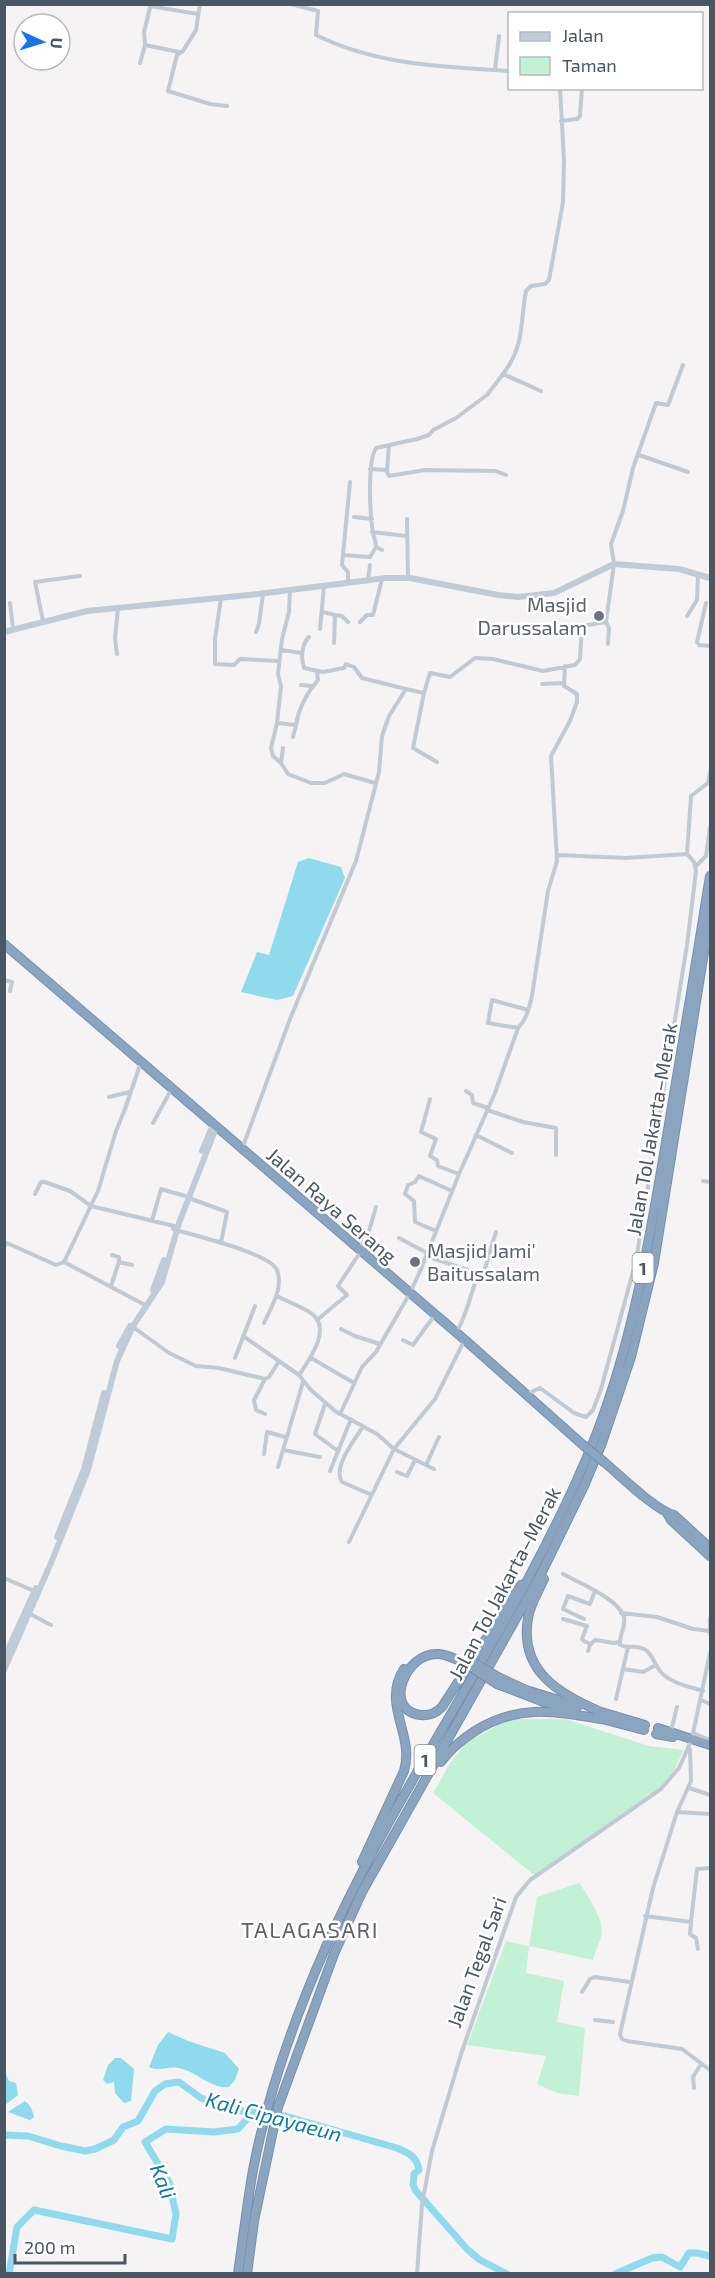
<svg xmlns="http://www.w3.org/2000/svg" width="715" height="2278" font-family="'Exo 2',sans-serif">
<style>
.green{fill:#c3f1d5}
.water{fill:#90daee}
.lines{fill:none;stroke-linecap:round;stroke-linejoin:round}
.river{stroke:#90daee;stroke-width:7}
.highway-casing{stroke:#7690ad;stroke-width:10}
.street{stroke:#c1cad2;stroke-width:4}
.secondary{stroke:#c1cbd6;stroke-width:6}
.highway{stroke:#8ba5c1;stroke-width:8}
.highway-bridge-casing{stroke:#7690ad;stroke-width:10;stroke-linecap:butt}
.highway-bridge{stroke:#8ba5c1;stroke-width:8}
.worship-dot{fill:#6b7280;stroke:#fff;stroke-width:2}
.labels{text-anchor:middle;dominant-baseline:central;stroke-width:5;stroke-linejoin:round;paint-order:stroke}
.shield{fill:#fff;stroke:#808990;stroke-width:1.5}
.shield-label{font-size:18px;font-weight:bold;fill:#4a5661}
.worship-label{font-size:20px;fill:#5b616d;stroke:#fff;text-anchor:end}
.street-label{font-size:20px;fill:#4a5661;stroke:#fff}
.water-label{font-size:21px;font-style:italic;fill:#0c7c9b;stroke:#fff}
.quarter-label{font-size:22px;letter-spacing:1.5px;fill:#5f6368;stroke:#fff}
</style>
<rect width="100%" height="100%" fill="#f5f3f3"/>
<path class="green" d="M510,1719H565L649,1746L683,1750L675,1769L663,1785L534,1875L433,1793L450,1763L468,1741Z
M579,1883C586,1892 603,1919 602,1932C601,1940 595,1951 593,1960L529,1946L526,1973L564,1981L557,2022L585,2028L579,2096L557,2093L537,2084L546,2056L467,2045L506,1941L529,1946L537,1897Z"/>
<path class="water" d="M309,858L341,867L345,878L293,996L277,1000L241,992L257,952L269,955L298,862Z
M168,2032L188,2041L225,2053L239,2069L235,2080L229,2087C210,2089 196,2071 179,2068C169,2066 158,2072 149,2067L158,2045Z
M115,2058H121L134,2069L131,2101L124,2103L115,2093L114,2082L107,2084L103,2080L108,2065Z
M5,2072L9,2081L16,2083L18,2095L5,2105Z
M25,2101C31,2106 32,2109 34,2117L30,2120L8,2112Z"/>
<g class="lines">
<path class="river" d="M4,2135L28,2136L61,2146L85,2151L95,2149L114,2140L123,2127L138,2121L155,2091L165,2084L179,2082L201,2098L235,2110L285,2116L397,2148C408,2153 417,2156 419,2170L414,2174L413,2185L416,2191L467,2249L480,2260L507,2274
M9,2274L17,2227L34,2210L172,2239L176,2214L169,2182L145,2142L166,2129L214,2132L238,2129L254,2111
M615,2274L652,2258L662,2257L680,2267L689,2253H697L710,2256"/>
<defs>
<path id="highway" d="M4,944L465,1340L583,1445
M604,1462C621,1476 655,1510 674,1515L710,1548
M667,1513L671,1520L710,1556
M544,1579C538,1592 530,1605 528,1618C519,1671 559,1694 601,1712
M466,1664C458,1660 449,1655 439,1654C405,1651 382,1711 421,1715C430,1716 436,1713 442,1707L521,1585
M500,1678L526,1690L578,1706
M497,1684L544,1702L575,1711
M598,1711L645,1725
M598,1718L644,1730
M658,1728L710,1745
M656,1734L673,1737
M441,1762C450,1749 461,1740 475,1731C517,1704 554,1711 601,1719
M362,1862L404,1771C415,1734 381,1705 404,1669
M238,2274C243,2239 247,2204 253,2170C267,2097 295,2017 325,1949C403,1773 522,1619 594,1440C632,1345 649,1243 666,1142C681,1053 696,965 710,876
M247,2274L254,2221L278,2107L334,1954L362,1892L541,1574L584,1486L602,1443L631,1357L654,1263L710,915"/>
</defs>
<use href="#highway" class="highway-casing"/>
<path class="street" d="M200,4L196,30L183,51L177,55L168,91L210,104L227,106
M291,4L318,11L316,35C376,65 443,67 510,71
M150,6L198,14
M145,45L179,52
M140,63L145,45L144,32L151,4
M495,70L499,36
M561,121L577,119L580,116L582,88
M541,391L503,374C525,346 520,322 526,291L531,286L545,284L549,280L563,202L564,161L560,88
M389,445L387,472L389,476L425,470L496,471L506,475
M639,455L688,472
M370,469L387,470
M354,517L372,519
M407,519L408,577
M372,532L406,536
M376,547L382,550
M343,555L370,557L376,547C376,541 374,538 373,533C370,516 367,462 376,448L417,439L429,435L433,430L456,418L487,395L503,374
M368,580L370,565
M348,582V572L342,565L350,482
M290,591L289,612L282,639L278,674L281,686L277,723L271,748L273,756L281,763L288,774L311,783H325L344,774L375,783
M221,598L215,639V664L234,665L240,659L279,661
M10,603L13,629
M706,603L697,642L699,645L710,646
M323,612L335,615L334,643
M335,615L342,616L348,622
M687,616L697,600L698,574
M43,621L35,582L80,576
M360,622L367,615H373L382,579
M606,622L609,628L608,644
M320,629L324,586
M256,632L259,624L263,594
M309,637C301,645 301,658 304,668L323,672L344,668L346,664L354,667L362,678L406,689
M281,650L302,653
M117,654L115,638L118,608
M542,684L564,683
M301,685L312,686
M277,723L296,725L293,737
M296,725C299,707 306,694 318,680L317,672
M437,762L413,748L424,693L430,673L450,677L475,658L493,659L543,671L575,665L580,659L582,626L606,622L614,564L611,544L623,511L633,468L656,403L668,405L683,365
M281,763L283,748
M687,854L691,796L708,783L710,772
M696,866L706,856L710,827
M4,980L12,982L10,991
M528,1010L492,1000L488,1023L518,1028C527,1019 529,1008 532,996L548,891L557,861L551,756L570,721L577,702V694L564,686L565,666
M466,1091L472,1095L473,1103L488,1108
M109,1097L130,1092
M430,1099L421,1132L436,1139L430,1156L437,1160L438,1166L459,1174
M487,1110L523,1122L556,1128V1155
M153,1123L171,1090
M476,1135L512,1153
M242,1149L290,1019L356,861L379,772L382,736L389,716L406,689L424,693
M703,1181L710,1182
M35,1194L41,1182H45L70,1191L91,1206L174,1226
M189,1198L227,1212L221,1243
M152,1221L161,1189L185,1196
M173,1229C192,1235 270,1253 277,1270C284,1287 271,1308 264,1323
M436,1231L415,1222L414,1201L405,1194L408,1185L415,1182L419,1176L452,1191
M399,1238L427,1253
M4,1246L7,1243L56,1265L64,1262L147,1306
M360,1249L369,1231L376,1207
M112,1255L119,1257V1262L132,1265
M426,1256L483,1275L496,1232
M64,1262L98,1191L116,1131L125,1109L141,1062
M111,1286L119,1262
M277,1296C288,1302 300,1306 311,1313C333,1328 309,1360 299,1375
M317,1320L347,1295L338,1286L361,1251
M133,1327L169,1353L196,1366L219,1368L265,1379L269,1377L279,1361L299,1375L311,1390L335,1411L377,1434L394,1449L434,1469
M341,1329L355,1336L380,1344
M456,1332C465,1321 472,1290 478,1274
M243,1336L279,1361
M403,1340L413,1345L434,1316
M235,1358L255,1306
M311,1358L354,1383
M265,1379L254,1400L256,1410L265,1414
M527,1394L540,1388L574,1413L586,1417L593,1410L601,1389L636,1261L687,945L696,871L694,862L687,854L626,858L557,855
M325,1404L315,1434L338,1451
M340,1414L362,1367L376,1352L410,1293L421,1269L459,1174L495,1093L518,1028
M363,1426C355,1440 332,1467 342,1482L372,1495
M283,1450L320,1457
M264,1454L267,1432L285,1437
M426,1465L439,1437
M278,1467L303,1382
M330,1471L351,1419
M397,1472L407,1476L415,1460
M349,1542L394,1449L435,1399L464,1341
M563,1574C579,1583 619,1599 624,1617C626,1626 619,1636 620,1645C629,1649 639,1644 647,1651C653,1656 655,1665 660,1671C671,1684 688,1686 703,1691
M4,1578L34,1591
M621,1613L657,1617L693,1629L710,1631
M30,1614L51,1625
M710,1618V1634
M563,1619L587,1626L582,1639L584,1641L591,1644L595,1640L614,1643L619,1642
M584,1619L563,1609L568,1596L590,1604L595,1591
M588,1651L590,1644
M623,1669L643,1672L656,1665
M616,1699L628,1647
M701,1700L710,1704
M671,1731L677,1707
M693,1733L710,1740
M692,1738L710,1653
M690,1749L691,1781L677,1812L653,1888L620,2034L622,2039L627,2041L682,2049L710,2070
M689,1788L710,1795
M677,1812L710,1814
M645,1916L691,1922L697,1869L710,1868
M691,1922L690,1934L696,1938L698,1949
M582,1992L590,1979L595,1977L630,1982
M595,2020L613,2022
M694,2088L693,2077L701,2064
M417,2274L422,2204L432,2151L462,2051L516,1897L530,1880L661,1789L679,1768L691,1741"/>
<path class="secondary" d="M4,632L87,611L258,594L386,578H410L498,595L518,597L554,593L614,564L679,569L710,578
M202,1151L213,1125
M153,1290L164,1260
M119,1346L130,1326
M57,1537L84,1469L104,1393
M4,1658L36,1588
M4,1670L51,1563L88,1470L117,1361L133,1326L162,1282L179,1223L216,1128"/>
<use href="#highway" class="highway"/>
<defs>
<path id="highway-bridge" d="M583,1445L604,1462
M469,1660L500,1678
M466,1664L497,1684"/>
</defs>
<use href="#highway-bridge" class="highway-bridge-casing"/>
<use href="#highway-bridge" class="highway-bridge"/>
</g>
<g class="worship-dot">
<circle cx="599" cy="616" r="6"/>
<circle cx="415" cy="1262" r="6"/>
</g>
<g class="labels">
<g class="shield">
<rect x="632.5" y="1253" width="21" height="30" rx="4.5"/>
<rect x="414.5" y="1745" width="21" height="30" rx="4.5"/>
</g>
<g class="shield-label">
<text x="643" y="1268">1</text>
<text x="425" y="1760">1</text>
</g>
<g class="worship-label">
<text x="587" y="604">Masjid<tspan x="587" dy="23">Darussalam</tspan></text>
<text x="427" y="1250" text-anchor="start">Masjid Jami'<tspan x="427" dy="23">Baitussalam</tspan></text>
</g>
<g class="street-label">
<text transform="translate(651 1129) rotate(-80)">Jalan Tol Jakarta–Merak</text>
<text transform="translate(332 1205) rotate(41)">Jalan Raya Serang</text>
<text transform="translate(504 1583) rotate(-62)">Jalan Tol Jakarta–Merak</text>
<text transform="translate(476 1962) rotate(-70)">Jalan Tegal Sari</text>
</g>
<g class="water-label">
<text transform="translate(274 2116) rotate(15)">Kali Cipayaeun</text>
<text transform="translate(164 2181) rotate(68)">Kali</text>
</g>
<g class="quarter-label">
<text x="310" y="1929">TALAGASARI</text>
</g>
</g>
<rect width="715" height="2278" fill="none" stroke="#4a5661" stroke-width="12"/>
<rect x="508" y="12" width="195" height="78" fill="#ffffff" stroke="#b7bbc0" stroke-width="1.5"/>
<rect x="520" y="32" width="30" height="9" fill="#c1cbd6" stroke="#b7bbc0" stroke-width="1.5"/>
<text x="562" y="42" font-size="18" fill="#4a5661">Jalan</text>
<rect x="520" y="57" width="30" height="18" fill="#c3f1d5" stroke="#b7bbc0" stroke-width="1.5"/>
<text x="562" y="72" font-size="18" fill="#4a5661">Taman</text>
<g transform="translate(42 42) rotate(94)"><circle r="28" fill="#ffffff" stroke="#b7bbc0" stroke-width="1.5"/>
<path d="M0-4.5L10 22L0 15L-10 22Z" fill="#1a73e8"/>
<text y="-9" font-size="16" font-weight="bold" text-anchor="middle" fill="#4a5661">U</text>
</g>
<path d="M15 2254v9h110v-9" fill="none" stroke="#4a5661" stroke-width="3"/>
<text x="24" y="2254" font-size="18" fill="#4a5661" stroke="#ffffff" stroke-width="4.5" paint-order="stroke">200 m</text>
</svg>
